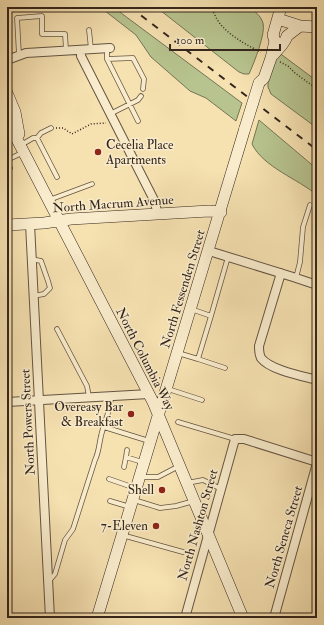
<svg xmlns="http://www.w3.org/2000/svg" width="324" height="625" font-family="'IM FELL Double Pica',serif">
<style>
.green{fill:#b7c48f;stroke:#757456}
.lines{fill:none;stroke-linecap:round;stroke-linejoin:round}
.lane-casing{stroke:#645442;stroke-width:5.5}
.street-casing{stroke:#645442;stroke-width:10}
.secondary-casing{stroke:#33251d;stroke-width:12}
.path{stroke:#33251d;stroke-width:1.5;stroke-dasharray:1 2;stroke-linecap:butt}
.lane{stroke:#f9eccc;stroke-width:4}
.street{stroke:#f9eccc;stroke-width:8}
.secondary{stroke:#f9eccc;stroke-width:11}
.rail{stroke:#33251d;stroke-width:2;stroke-dasharray:7 7;stroke-linecap:butt}
.secondary-bridge-casing{stroke:#33251d;stroke-width:12;stroke-linecap:butt}
.secondary-bridge{stroke:#f9eccc;stroke-width:11}
.poi-dot{fill:#8f2418;stroke:#f9eccc;stroke-width:1.5}
.labels{text-anchor:middle;dominant-baseline:central;stroke-width:3;stroke-linejoin:round;paint-order:stroke}
.poi-label{font-size:13px;fill:#33251d;stroke:#f9eccc;text-anchor:end}
.street-label{font-size:13px;fill:#33251d;stroke:#f9eccc}
</style>
<rect width="100%" height="100%" fill="#f6e1b1"/>
<filter id="stains"><feTurbulence type="fractalNoise" baseFrequency=".005" numOctaves="4"/><feColorMatrix values="0 0 0 0 .2 0 0 0 0 .09 0 0 0 0 .02 0 0 0 .5 -.17"/></filter>
<radialGradient id="worn" r=".72"><stop offset=".6" stop-color="#630" stop-opacity="0"/><stop offset="1" stop-color="#630" stop-opacity=".3"/></radialGradient>
<path class="green" d="M100,7H113L242,103L236,121L206,98L190,91L151,57L136,35Z
M156,7H248C254,10 261,16 263,23C266,33 254,63 249,74H244L239,72Z
M278,52L317,81V128L271,94L268,87V81Z
M259,120L317,169V195C298,179 263,167 252,144Z"/>
<g class="lines">
<defs>
<path id="lane" d="M89,30L91,49
M107,49V59L133,58L144,79L143,89
M19,55L17,18L42,16V34H65L66,50
M107,59L138,121
M110,114L138,100L141,96
M37,138L41,133L51,128
M21,145L33,138H37L57,177
M7,160L24,152
M7,163L10,168L7,169
M49,200L92,184
M31,259L41,261L48,281L50,288L44,294L33,296
M296,278L300,262L303,227L310,205
M191,309L211,316L198,359L225,368
M211,316L228,257
M57,329L87,386L89,397
M178,353L198,359
M168,389L202,400
M178,422L235,439
M104,427L149,441
M126,457L127,450
M124,467L126,457L142,462
M141,477H158L179,466
M109,479L135,488
M187,483L203,480L221,489
M134,500L160,508L176,506L194,501
M110,501L130,507
M122,535L183,552
M49,581L55,574L65,540L73,529L95,460C99,452 99,444 101,436C104,422 111,410 111,396"/>
<path id="street" d="M81,50V56L154,200L158,214
M7,60L26,53L110,48
M30,224L50,618
M209,251L293,277L317,285
M281,273L259,346C259,350 259,354 261,358C270,370 302,376 317,380
M7,402L149,394
M185,618L235,439H244L317,462
M274,618L317,463"/>
<path id="secondary" d="M278,19L300,26L317,27
M274,54C278,49 286,42 287,36L300,26
M259,83L264,78L271,58L275,41L273,35L281,7
M7,93L15,112L19,134
M7,120L153,402L243,618
M7,225L44,223L71,219L209,211L221,212
M97,618L245,128"/>
</defs>
<use href="#lane" class="lane-casing"/>
<use href="#street" class="street-casing"/>
<use href="#secondary" class="secondary-casing"/>
<path class="path" d="M211,7C214,13 217,21 222,26C232,37 248,46 261,52
M280,62L288,66L295,73L317,89
M56,128H63L72,134L91,124L106,123"/>
<use href="#lane" class="lane"/>
<use href="#street" class="street"/>
<use href="#secondary" class="secondary"/>
<path class="rail" d="M130,7L317,150"/>
<defs>
<path id="secondary-bridge" d="M245,128L259,83"/>
</defs>
<use href="#secondary-bridge" class="secondary-bridge-casing"/>
<use href="#secondary-bridge" class="secondary-bridge"/>
</g>
<g class="poi-dot">
<circle cx="98" cy="152" r="4"/>
<circle cx="131" cy="414" r="4"/>
<circle cx="162" cy="490" r="4"/>
<circle cx="156" cy="526" r="4"/>
</g>
<g class="labels">
<g class="poi-label">
<text x="106" y="145" text-anchor="start">Cecelia Place<tspan x="106" dy="15">Apartments</tspan></text>
<text x="123" y="407">Overeasy Bar<tspan x="123" dy="15">&amp; Breakfast</tspan></text>
<text x="154" y="490">Shell</text>
<text x="148" y="526">7-Eleven</text>
</g>
<g class="street-label">
<text transform="translate(113 204) rotate(-4)">North Macrum Avenue</text>
<text transform="translate(183 289) rotate(-73)">North Fessenden Street</text>
<text transform="translate(145 359) rotate(63)">North Columbia Way</text>
<text transform="translate(28 422) rotate(-93)">North Powers Street</text>
<text transform="translate(198 525) rotate(-74)">North Nashton Street</text>
<text transform="translate(284 537) rotate(-74)">North Seneca Street</text>
</g>
</g>
<rect width="324" height="625" fill="none" stroke="#f6e1b1" stroke-width="24"/>
<rect x="8" y="8" width="308" height="609" fill="none" stroke="#33251d" stroke-width="2"/>
<rect x="12" y="12" width="300" height="601" fill="none" stroke="#33251d"/>
<path d="M170 44v6h110v-6" fill="none" stroke="#33251d" stroke-width="2"/>
<text x="176" y="44" font-size="12" fill="#33251d" stroke="#f9eccc" stroke-width="3" paint-order="stroke">100 m</text>
<rect width="100%" height="100%" filter="url(#stains)"/>
<rect width="100%" height="100%" fill="url(#worn)"/>
</svg>
